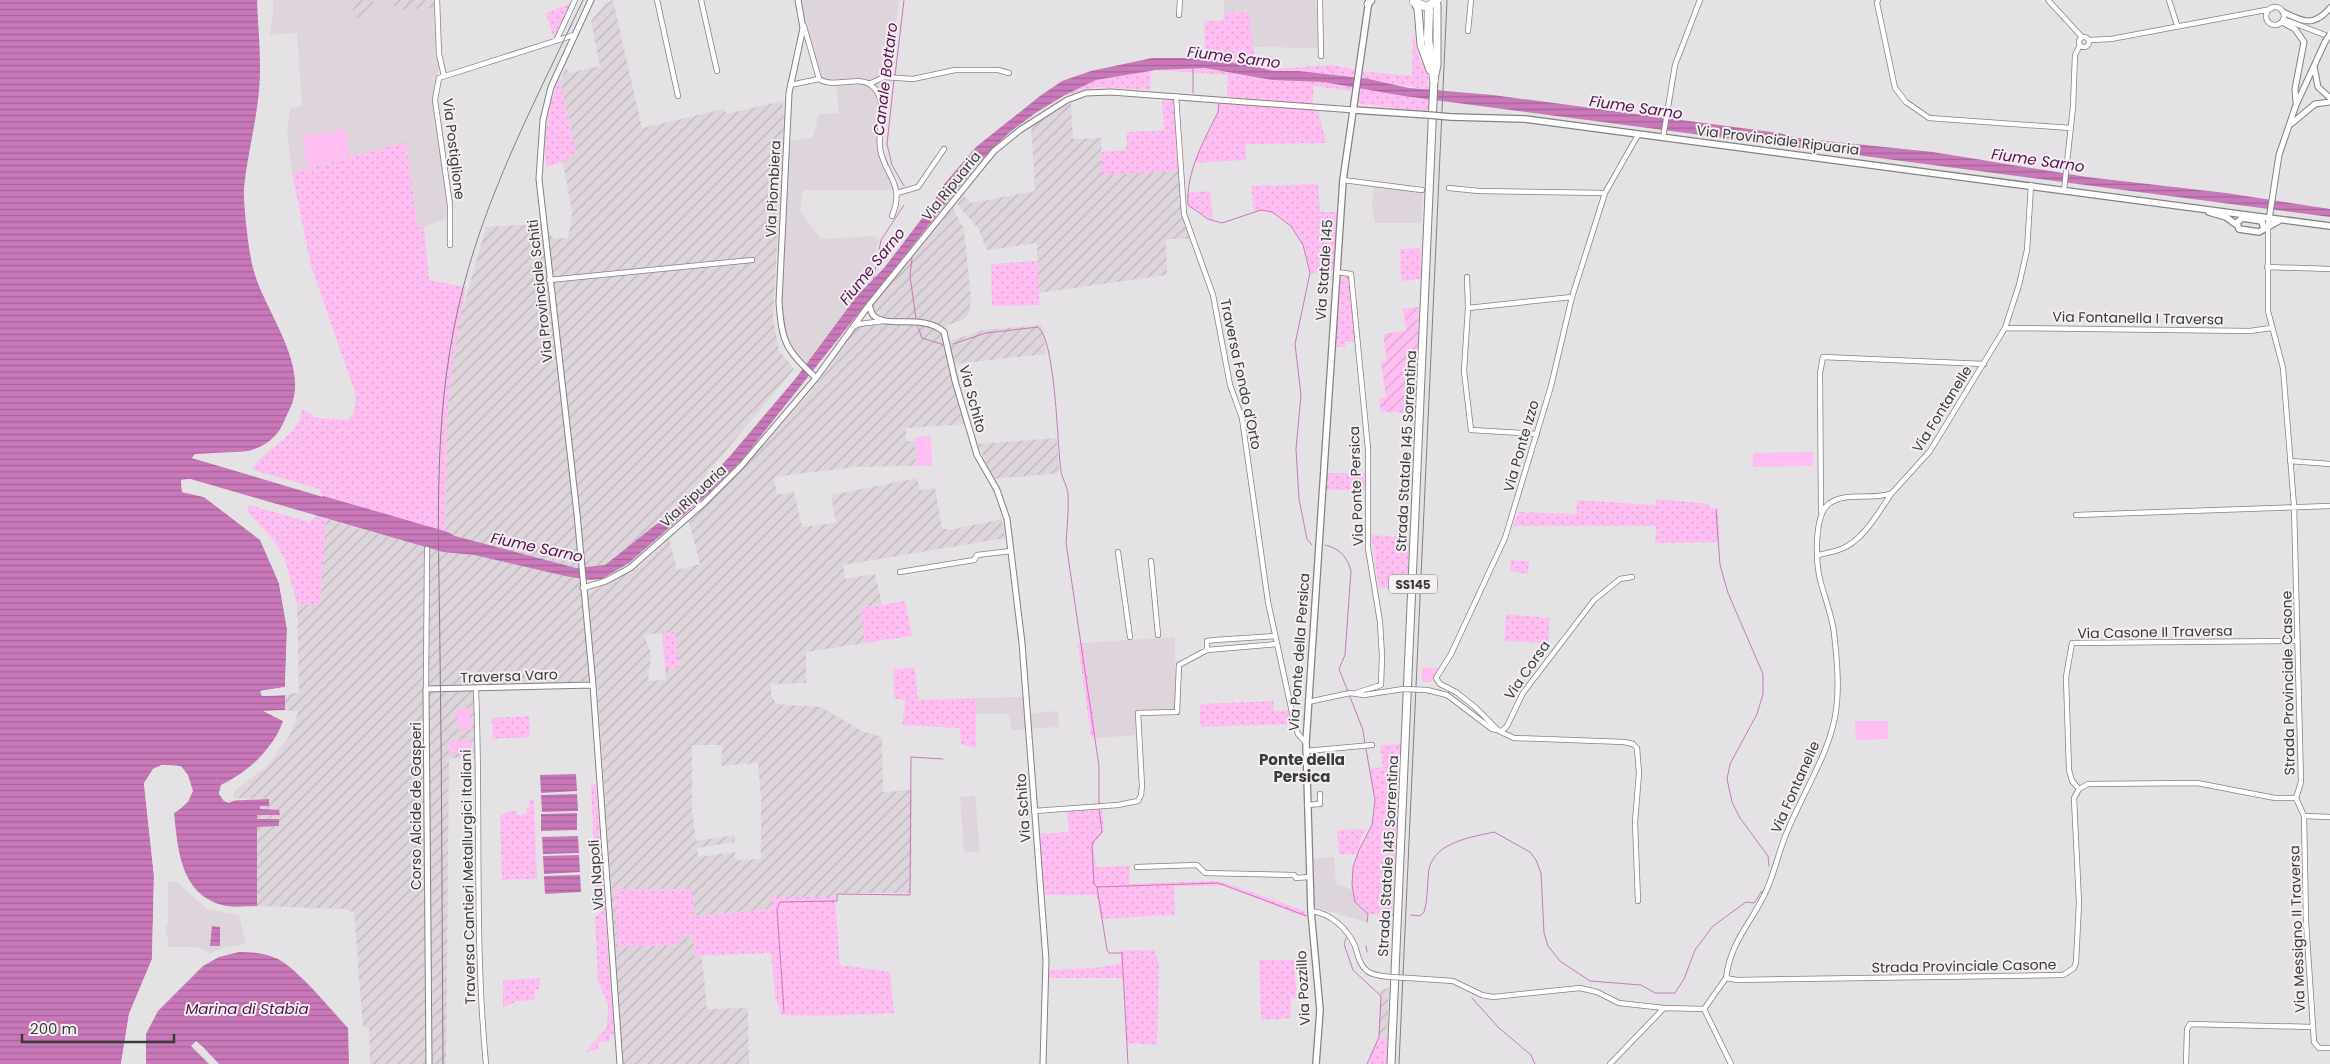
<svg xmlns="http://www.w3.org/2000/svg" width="2330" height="1064" font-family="Poppins,sans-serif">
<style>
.built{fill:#ded4db}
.industrial{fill:url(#industrial-furrows);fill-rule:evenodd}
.grass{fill:url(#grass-dots)}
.park{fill:#ffbef1}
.garden{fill:url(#garden-furrows)}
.water{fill:url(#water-rules)}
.pier{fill:#e5e2e5}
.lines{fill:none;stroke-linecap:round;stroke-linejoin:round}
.stream{stroke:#c978b9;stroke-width:1}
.minor-casing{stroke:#848183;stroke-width:6}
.tertiary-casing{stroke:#848183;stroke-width:7}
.secondary-casing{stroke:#848183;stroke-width:8}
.trunk-casing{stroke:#848183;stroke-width:9}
.motorway-casing{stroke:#848183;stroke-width:9}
.minor{stroke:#fff;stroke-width:4.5}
.tertiary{stroke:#fff;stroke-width:5}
.secondary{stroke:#fff;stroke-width:5.5}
.trunk{stroke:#fff;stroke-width:7}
.motorway{stroke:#fff;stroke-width:8}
.rail{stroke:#828182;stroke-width:1}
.minor-bridge-casing{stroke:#848183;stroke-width:6;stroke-linecap:butt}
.tertiary-bridge-casing{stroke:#848183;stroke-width:7;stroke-linecap:butt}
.secondary-bridge-casing{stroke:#848183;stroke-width:8;stroke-linecap:butt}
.minor-bridge{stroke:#fff;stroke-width:4.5}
.tertiary-bridge{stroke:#fff;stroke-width:5}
.secondary-bridge{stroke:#fff;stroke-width:5.5}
.labels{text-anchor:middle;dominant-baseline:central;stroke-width:4;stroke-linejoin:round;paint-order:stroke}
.shield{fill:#f3eff2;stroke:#737173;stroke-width:1}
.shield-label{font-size:12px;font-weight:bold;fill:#3c3b3c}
.street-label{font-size:14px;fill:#3c3b3c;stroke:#f3eff2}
.water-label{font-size:15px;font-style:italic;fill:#591050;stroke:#f3eff2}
.neighbourhood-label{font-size:15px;font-weight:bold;fill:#3c3b3c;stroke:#f3eff2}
</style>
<defs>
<pattern id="industrial-furrows" width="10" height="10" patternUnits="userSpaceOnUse" patternTransform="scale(1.25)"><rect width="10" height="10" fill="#ded4db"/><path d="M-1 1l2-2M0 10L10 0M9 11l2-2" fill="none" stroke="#bfb7bd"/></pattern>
<pattern id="grass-dots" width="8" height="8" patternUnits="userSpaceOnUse" patternTransform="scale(1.25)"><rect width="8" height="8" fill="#ffbef1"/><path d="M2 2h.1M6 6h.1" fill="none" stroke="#dba4d0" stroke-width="1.8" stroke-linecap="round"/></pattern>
<pattern id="garden-furrows" width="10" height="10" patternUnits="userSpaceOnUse" patternTransform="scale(1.25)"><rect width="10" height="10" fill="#ffbef1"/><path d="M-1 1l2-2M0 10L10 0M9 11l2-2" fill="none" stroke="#dba4d0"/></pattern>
<pattern id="water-rules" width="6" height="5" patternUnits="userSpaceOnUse" patternTransform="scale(1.25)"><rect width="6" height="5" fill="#c978b9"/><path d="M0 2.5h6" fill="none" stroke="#a46498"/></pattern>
</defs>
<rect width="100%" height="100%" fill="#e5e2e5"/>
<path class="built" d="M273,0H351L354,18L374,14L373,0H389L397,10L436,8L439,66L434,97L435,119L444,169L448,218L418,229L406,143L292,173L287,129L290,108L302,106L297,33L270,35L273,14Z
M801,0H899L882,139L883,151L900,188L890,190H803L800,211L821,239L874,236L879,240L876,248L872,280L856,297L807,363L796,353L789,341L783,320L782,295L791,141L813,137L819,114L839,113L836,85L822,78L818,71Z
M1224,0H1316L1318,48L1253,47L1249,12L1224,13Z
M1374,186L1423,192L1421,223H1375L1372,207Z
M1175,637L1176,708L1137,711V735L1097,738L1083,643Z
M1023,697L1025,714L1058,711L1059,727L1011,730L1009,714H976V698Z
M975,796L980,852H964L960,797Z
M1334,857L1336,884L1353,890L1355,902L1368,914L1367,922L1314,907L1312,859Z
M168,882H177L207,909L239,915L246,944L226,947L208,954L204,949L195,947H167L168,937L165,931L168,921Z"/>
<path class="industrial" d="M351,0H373L374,14L354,19Z
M389,0H435L436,8L397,10Z
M613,0L642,128L724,109L726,114L783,101L784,121L773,318L779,351L794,369L684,501L605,565L576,568L445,535L447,423L452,367L461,315L486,227L541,224L554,239L568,238L572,213L563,162L576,152L560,82L566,67L569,73L600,66L591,21L605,4Z
M1071,102L1073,139L1101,138L1102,175L1180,171L1181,194L1189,239H1166L1167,275L1038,293L1037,243L987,250L978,228L957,204L963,195L971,203L1035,191L1031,124Z
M953,208L964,229L971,298L969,314L962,320L945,326L950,341L983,330L1042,325L1046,354L955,364L969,424L906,428V441H915L916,466L855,467L774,477L777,495L794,492L802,527L836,523L831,495L917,478L920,490L935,488L942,528L950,530L1002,519L1005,538L843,565L845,579L875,574L882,604L860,608L865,643L806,652V683L771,684V694L776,704L821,707L862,731L882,737L883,792L912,790L911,893H837L835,897H772V909L693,916L614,889L680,944V937H694V956H702L707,1009L748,1008L749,1064H623L597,681L474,686L475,758H449L446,1064H370L369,1028L363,1027L354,912L344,909L257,906V826H279L257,819V815H279V810H260V806H269V799L233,798L235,791L266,767L290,735L298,712L285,710V695L299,692L297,604L320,605L326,519L443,552L474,555L579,578L581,592L589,593L642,564L669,539L677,570L700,564L689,522L725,487L818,383L854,330L859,327L881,324L883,317L876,315L872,306ZM674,632L679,668L665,669L666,680L648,681L651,654L644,635ZM692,745H722L721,766L758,763L761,797V859L736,860L735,852L698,857L697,848L735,842V835L696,841L692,811Z
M1057,438L1059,473L993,479L978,444Z
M1389,988L1387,1038L1379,1037L1380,990Z"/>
<path class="grass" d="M572,3L557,35L554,38L546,13Z
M1249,12L1255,61L1277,69L1332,65L1361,71L1412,76L1413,32L1419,59L1428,74V90L1369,79L1299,71H1273L1250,65L1205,60L1204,21L1223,20L1224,13Z
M1205,68L1272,80L1323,82L1351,87V91L1314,86L1312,104L1227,97L1228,75L1156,70Z
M1151,71L1150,90L1098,87L1065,95L1096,80Z
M559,78L576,152L563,162L546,167C543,137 548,107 559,78Z
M1358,88L1429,99V112L1360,104L1357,102Z
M1162,99L1173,100L1180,171L1102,175L1101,152L1126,150L1127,132L1164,130Z
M1219,103L1318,110L1326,143L1246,144V160L1194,163L1218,112Z
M406,142L418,228L424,226L429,280L466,287L452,367L447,423L445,532L323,497L319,489L257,471L253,468C266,447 300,437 302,409L317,418L347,420L353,415L356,396L311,266L292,173Z
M1318,184L1320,212H1338L1333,270L1310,273C1308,264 1307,254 1303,245C1296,227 1274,206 1254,212L1251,186Z
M1210,191L1213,220L1188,205L1187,193Z
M1421,248V279L1401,281L1400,249Z
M1037,261L1040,305L992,306L991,264Z
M1346,275L1349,277L1356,342H1345V347H1335L1339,279Z
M1327,473H1365L1366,490H1326Z
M1656,499L1710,504V508H1718L1719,542L1655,543L1656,526H1513L1519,512L1576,514L1577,500L1656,505Z
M249,505L310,522L316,516L326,519L320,605L297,604L285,560L275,542L247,511Z
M1371,535L1409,537L1408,587L1379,588Z
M1511,560L1529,561L1528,574L1510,571Z
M905,601L912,636L865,643L860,608Z
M1506,614L1550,618L1548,643L1504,641Z
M675,632L679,668L665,669L662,633Z
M1078,643H1083L1097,738L1091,737Z
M915,668L918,700L976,698V748L961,744L960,728L902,725L905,701L894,698L893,669Z
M1273,701L1274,711L1289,710L1292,724L1200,727V704Z
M529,716L530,737L493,739L492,718Z
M1401,744L1392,915L1368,914L1355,902L1352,885L1353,867L1359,850L1372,825L1375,800L1369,769L1383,767L1380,745Z
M591,783L596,785L614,1035H610L609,1042H599L598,1049L585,1053L607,1027L608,1005L598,982L595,917L602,911V902L596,899Z
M529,800H534L537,879L502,880L500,816L509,811H517V815L527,814V808H529Z
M1102,808L1104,831L1095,842L1094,849L1096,867L1130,866L1129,884L1213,881L1225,883L1305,911L1306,918L1226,886H1174L1175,915L1101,919L1096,895H1043L1038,834L1069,832L1067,811Z
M1365,829L1356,854H1339L1337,830Z
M614,889H692L694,916L772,909L771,897H835L840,965L890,972L894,1013L824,1016L782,1015L775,998L771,953L694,956L693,937H680V945L618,947Z
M1121,950H1155L1159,964L1157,1045L1127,1043L1124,978H1047V970L1095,968L1121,963Z
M1259,960H1294L1297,998H1291V1018L1261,1020Z
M540,978L539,989L534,990L535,1000L518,1001L503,1007V980Z
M1379,1037L1387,1038V1064H1367Z"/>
<path class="park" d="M345,129L350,156L307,168L302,136Z
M931,436L932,466H916L915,437Z
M1813,452V466L1753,467V453Z
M1422,668H1440L1435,673L1432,682H1422Z
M470,708L472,729L458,731L456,709Z
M1855,721H1888V739L1856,740Z
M471,740V754H449V741Z"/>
<path class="garden" d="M1419,307L1415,413L1381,412L1379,398L1386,397L1381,362L1387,361L1383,334L1406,331L1403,309Z"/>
<path class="water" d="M0,0H257C258,30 262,61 259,91C256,124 247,156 244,189C243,202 249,254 253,268C263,309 307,360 292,404C275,457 243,454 195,454L192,458L448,532L455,536L576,568L605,565L693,495L730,456L796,378L856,297L884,268L933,204L940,189L976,147L1040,96L1062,81L1091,71L1152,58H1188L1250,65L1273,71H1299L1369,79L1409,88L1493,95L1779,133L1797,138L1933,152L2087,177L2226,193L2330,209V217L1404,96L1323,82L1272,80L1205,68L1156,70L1096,80L1065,95L1037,112L1010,132L979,162L741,461L710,492L629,563L602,579L589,580L565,576L474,555L443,552L190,479L181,480L182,492L204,497L260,540L279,583L287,629L285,687L261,691L262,696L285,695V710L264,711L284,721C271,750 250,771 221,785L219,793L224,801L269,799V806H260V809L279,810L280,815H257V819H279V826L257,827V906C246,906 233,908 222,905C180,893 178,849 174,813C195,801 195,784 180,766L162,765L153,769L144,784L154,876L152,959L129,1014L121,1064H0Z
M576,774L577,791L541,793L540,775Z
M577,794L578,811L542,812L541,795Z
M577,813V830L541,831V814Z
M578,836L579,853L543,854L542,837Z
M579,855L580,872L544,874L543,856Z
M580,875L581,892L545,894L544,876Z
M212,926L220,927V946H210Z
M239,952C252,952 266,953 278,959C301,972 329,1008 348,1028L349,1064H146V1034L158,1011L203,966L219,957Z"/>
<path class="pier" d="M292,404L295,405L281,433L271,445L255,453L197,457L322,494L323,497L192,458L195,454L254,451L270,443L279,432Z
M190,479L316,516L314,518L190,482H183L184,490L205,495L262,538L282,582L289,629L288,688L264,693H285L288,695L262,696L260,691L285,687L287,629L279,583L260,539L204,497L182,492L181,480Z
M287,710L285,712L273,713L286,720L280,737L260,763L236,781L223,787L222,793L225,799L229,801L237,799L229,803L224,801L219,794L221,785L234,779L258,761L277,736L283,721L263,711Z
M162,765L181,766L188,775L193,791L188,802L174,813L172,812L186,801L190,791L186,776L179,769L162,767L155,771L147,784L157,876L155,960L132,1014L124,1064H121L129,1014L152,959L154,876L144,783L153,769Z
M196,1041L203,1047L219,1064H209L191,1046Z"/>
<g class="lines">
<path class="stream" d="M1193,67V93
M895,76L904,0
M894,80L887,144L892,165L904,186
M1219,103L1218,112C1204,141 1186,171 1188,205L1208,219L1222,223L1261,210L1272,212L1291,226L1303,245L1310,273L1295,344L1301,395L1296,449L1299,499L1307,539L1312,545
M912,258L910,276L916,319
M873,281L881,240L904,205
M918,327L922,338L944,345
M953,344L986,333L1038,327C1056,342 1057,445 1061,471C1062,479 1067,485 1068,493C1069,510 1067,526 1066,543L1099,766V805
M1716,510L1720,565L1728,593L1763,674V694L1757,714L1730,764L1727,779L1732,802L1740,818L1768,856L1769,866
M1325,545C1341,549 1347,557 1351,571L1345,655L1339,669L1363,730L1365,745
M1366,749L1375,800L1372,825L1359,850L1353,867L1352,885L1355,902L1368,914L1367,922
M1099,809L1102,832L1093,842L1092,847L1094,884L1097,887L1218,883L1307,916
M1097,887L1107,950L1109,953H1122L1128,1064
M1383,914L1393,915
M1411,915L1420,916L1424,912C1428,899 1427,883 1429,869C1435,842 1472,837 1494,832L1530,852L1536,860L1541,873L1544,933L1548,946L1560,961L1590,981L1641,985L1655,993H1675L1684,979L1695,950L1713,926L1746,902L1754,903L1762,891
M1346,938L1344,944L1353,970L1381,996L1379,1037L1367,1064
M1366,946L1367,952
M1472,998L1499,1028L1531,1055L1535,1064
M784,1011L777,909L780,902L837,901V894L910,895L911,757L943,759"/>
<defs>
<path id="minor" d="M437,0L439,54L444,76
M657,0L678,96
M701,0L717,71
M1320,0L1321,56
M1878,0L1877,3L1895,88L1906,102L1929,118L2071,128
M2048,0L2082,37
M2169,0L2177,25
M2266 16a9 9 0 1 1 18 0a9 9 0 1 1-18 0Z
M1179,15L1180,0
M2283,19L2330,37
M804,26L819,79C834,89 857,75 871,85C890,100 877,129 880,148C884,176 906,183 892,216
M1468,31L1471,0
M2079 42a5 5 0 1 1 10 0a5 5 0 1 1-10 0Z
M2089,40L2111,39L2271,9
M556,41L575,0
M869,84L884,77L913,79L955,70H998L1009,73
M790,85L819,79
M1176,96L1184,214L1213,295L1230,385L1242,418L1268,602L1295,726L1298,734L1306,743
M1663,138L1675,65L1700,0
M1343,180L1422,190
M1449,188L1479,191L1605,193
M2064,190L2073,107L2075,55L2080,45
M897,193L918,187L944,149
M450,245V205L435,100L439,78L574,35
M2267,267L2330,269
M1337,272L1351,274L1368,449V548L1380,622L1382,656L1381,685L1356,693
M1467,277L1468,308L1464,371L1471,430L1537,434
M549,280L752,260
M1468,308L1572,297
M855,326L859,324L884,321
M2005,328L2250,331L2271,328
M2290,461L2330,464
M1821,512L1820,373L1823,357L1984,364
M2076,515L2330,506
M1118,552L1130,637
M1818,555C1826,553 1834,552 1841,549C1863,541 1878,513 1891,494
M1151,561L1158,635
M900,572L974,560L977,555L1011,551
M1207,650V641L1215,640L1275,636
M426,689L427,549
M476,689C481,814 474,940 486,1064
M1427,690L1447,695L1492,729L1502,731L1507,726L1523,693L1594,600L1620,579L1632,577
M1308,702L1350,693L1364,695
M1306,751L1372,745
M2079,789L2072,781L2069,770L2066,677L2072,643L2296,641
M2296,798L2304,816L2306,922L2314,1042L2319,1048H2330
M1307,805L1320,804V794
M1034,811L1118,805L1138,801L1141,795L1142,786L1138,713L1177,712L1179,665L1207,650L1277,644
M2304,816L2330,817
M1137,867L1197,865L1205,873L1294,875L1296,878L1309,877
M1638,901L1635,822L1639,773L1637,748L1633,744L1624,742L1514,738L1499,731L1475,707L1456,692L1440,684L1436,678L1451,654L1505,538L1551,386L1572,297L1605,193L1638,135
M1311,911C1330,913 1347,928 1355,946C1358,955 1359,964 1367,971C1374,976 1382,976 1390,977
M1409,978L1453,981L1482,995L1493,997L1580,988L1597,992L1619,1003L1664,1008
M1726,978L1737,980L2063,975L2074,968L2076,962L2079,903L2074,798L2079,789L2088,784L2197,783L2275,798H2296L2301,782L2294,506L2283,368L2268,311V225
M1726,978C1731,939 1753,922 1767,889C1775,871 1779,850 1787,832C1802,795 1828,755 1835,717C1840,690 1837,660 1834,633C1832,614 1823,594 1819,575C1816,558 1814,513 1830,503C1848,491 1872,501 1892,493L1930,451L2005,328L2019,285L2027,250L2031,185
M1704,1009L1731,1064
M1704,1009L1726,978
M1610,1064L1664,1008L1704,1009
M2186,1064L2187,1029L2190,1024L2312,1027"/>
<path id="tertiary" d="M591,0L551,87L543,120L539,179L577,514L593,685L620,1064
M798,0L803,28L789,93L779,302C782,344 786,349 816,378
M2283,12C2303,22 2314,27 2330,8
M2282,22L2295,29L2304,42L2295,89L2296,102
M2314,66L2318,87L2330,98
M2291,124L2315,104L2330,102
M2268,226L2279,155L2296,105L2325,42
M869,305C871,309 871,314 874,316C888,329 923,313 944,332L955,381L977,455L997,490L1007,519L1022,643L1046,960L1043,1064
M583,588L606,581L630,568L704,503L741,466L816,378L869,305L994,151L1020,130L1067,100L1086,93L1111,92L1354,110
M429,1064L426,689L593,685"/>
<path id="secondary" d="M1354,110L1429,115
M1451,117L1525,119L2330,226
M2209,212L2226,217L2237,225
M2242,218L2262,221L2264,229L2259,232L2239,229L2237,223Z
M2264,229L2280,220
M1316,1064L1320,1010L1311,911L1306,743L1343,180L1369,0"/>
<path id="trunk" d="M1414,1L1418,9L1421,45L1430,70
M1368,4L1371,0
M1391,1064L1434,79L1437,65V5L1435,0"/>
<path id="motorway" d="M1414,2L1427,7L1437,0
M1429,10L1428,39L1434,79"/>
</defs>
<use href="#minor" class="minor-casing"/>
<use href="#tertiary" class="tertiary-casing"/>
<use href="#secondary" class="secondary-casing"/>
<use href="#trunk" class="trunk-casing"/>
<use href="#motorway" class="motorway-casing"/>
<use href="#minor" class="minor"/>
<use href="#tertiary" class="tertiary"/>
<use href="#secondary" class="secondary"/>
<use href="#trunk" class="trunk"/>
<use href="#motorway" class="motorway"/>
<path class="rail" d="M443,1064C442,927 442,790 440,653C439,538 432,422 458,309C482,200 536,100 583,0
M1399,1064L1447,0"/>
<defs>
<path id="minor-bridge" d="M1364,695L1403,689L1427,690
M1390,977L1409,978"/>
<path id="tertiary-bridge" d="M2325,42L2330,34"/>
<path id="secondary-bridge" d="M1429,115L1451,117"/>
</defs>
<use href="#minor-bridge" class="minor-bridge-casing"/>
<use href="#tertiary-bridge" class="tertiary-bridge-casing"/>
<use href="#secondary-bridge" class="secondary-bridge-casing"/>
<use href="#minor-bridge" class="minor-bridge"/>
<use href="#tertiary-bridge" class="tertiary-bridge"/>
<use href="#secondary-bridge" class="secondary-bridge"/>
</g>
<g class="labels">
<rect class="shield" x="1389" y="574.5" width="48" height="19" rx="4"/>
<g class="shield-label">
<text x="1413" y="584">SS145</text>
</g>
<g class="street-label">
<text transform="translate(1778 140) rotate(7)">Via Provinciale Ripuaria</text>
<text transform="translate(454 149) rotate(83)">Via Postiglione</text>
<text transform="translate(951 186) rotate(-51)">Via Ripuaria</text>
<text transform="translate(773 189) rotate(-87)">Via Piombiera</text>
<text transform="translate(1324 270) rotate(-86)">Via Statale 145</text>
<text transform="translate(540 291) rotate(-96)">Via Provinciale Schiti</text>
<text transform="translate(2138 318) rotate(1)">Via Fontanella I Traversa</text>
<text transform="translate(1241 374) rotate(78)">Traversa Fondo d'Orto</text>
<text transform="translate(973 399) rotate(75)">Via Schito</text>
<text transform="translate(1942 409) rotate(-58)">Via Fontanelle</text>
<text transform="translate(1521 446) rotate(-74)">Via Ponte Izzo</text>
<text transform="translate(1406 451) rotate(-87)">Strada Statale 145 Sorrentina</text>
<text transform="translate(1356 486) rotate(-92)">Via Ponte Persica</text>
<text transform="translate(693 496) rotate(-43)">Via Ripuaria</text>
<text transform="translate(2155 632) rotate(-1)">Via Casone II Traversa</text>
<text transform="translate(1299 652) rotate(-86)">Via Ponte della Persica</text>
<text transform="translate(1527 670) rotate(-55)">Via Corsa</text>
<text transform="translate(509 676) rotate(-2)">Traversa Varo</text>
<text transform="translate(2288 683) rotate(-91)">Strada Provinciale Casone</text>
<text transform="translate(1795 787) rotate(-66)">Via Fontanelle</text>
<text transform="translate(416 806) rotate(-90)">Corso Alcide de Gasperi</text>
<text transform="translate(1023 808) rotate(-94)">Via Schito</text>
<text transform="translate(1388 856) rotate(-87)">Strada Statale 145 Sorrentina</text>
<text transform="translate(596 875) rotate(-94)">Via Napoli</text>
<text transform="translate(468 877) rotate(-91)">Traversa Cantieri Metallurgici Italiani</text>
<text transform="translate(2297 929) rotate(-92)">Via Messigno II Traversa</text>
<text transform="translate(1964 966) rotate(-1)">Strada Provinciale Casone</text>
<text transform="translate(1303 988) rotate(-93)">Via Pozzillo</text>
</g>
<g class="water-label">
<text transform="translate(1234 57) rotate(7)">Fiume Sarno</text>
<text transform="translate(885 79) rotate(-83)">Canale Bottaro</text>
<text transform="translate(1636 107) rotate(8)">Fiume Sarno</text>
<text transform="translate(2038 160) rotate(8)">Fiume Sarno</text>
<text transform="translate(872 266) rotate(-51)">Fiume Sarno</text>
<text transform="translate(537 547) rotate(12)">Fiume Sarno</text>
<text x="247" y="1008">Marina di Stabia</text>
</g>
<g class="neighbourhood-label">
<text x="1302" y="759">Ponte della<tspan x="1302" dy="17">Persica</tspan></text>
</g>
</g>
<path d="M22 1034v8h152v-8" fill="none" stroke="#3c3b3c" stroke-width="2.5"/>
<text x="30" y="1034" font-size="15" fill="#3c3b3c" stroke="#f3eff2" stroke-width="4" paint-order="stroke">200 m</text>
</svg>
